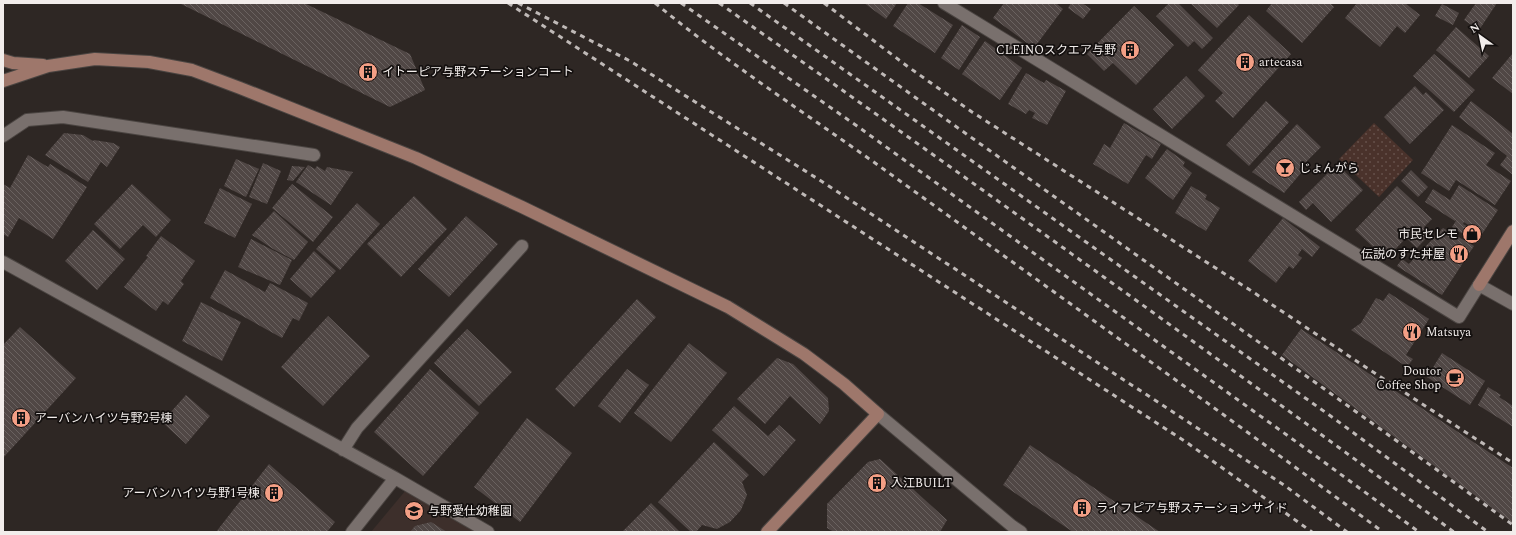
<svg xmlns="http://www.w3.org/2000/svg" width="1516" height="535" font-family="Spectral,'Noto Sans JP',serif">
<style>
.built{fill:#3d2f2b}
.grass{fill:url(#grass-dots)}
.building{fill:url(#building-back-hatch)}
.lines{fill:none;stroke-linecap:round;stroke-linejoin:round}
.street-casing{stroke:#4b4542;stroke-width:14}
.secondary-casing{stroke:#4b4542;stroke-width:14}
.street{stroke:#79706d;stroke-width:12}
.secondary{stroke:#9e776b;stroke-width:12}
.rail{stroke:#bfb9b7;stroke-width:3;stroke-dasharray:5 5;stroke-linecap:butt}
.labels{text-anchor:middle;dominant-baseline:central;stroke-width:3.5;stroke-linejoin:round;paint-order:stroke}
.poi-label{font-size:12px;fill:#f2edeb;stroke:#14100f;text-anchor:start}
</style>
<defs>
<pattern id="grass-dots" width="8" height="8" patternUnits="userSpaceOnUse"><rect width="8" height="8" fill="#4a322b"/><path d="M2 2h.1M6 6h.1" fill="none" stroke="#65504a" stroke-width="1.8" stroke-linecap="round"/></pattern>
<pattern id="building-back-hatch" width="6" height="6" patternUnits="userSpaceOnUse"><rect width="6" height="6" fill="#504745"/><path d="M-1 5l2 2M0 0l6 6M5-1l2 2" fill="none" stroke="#6a6260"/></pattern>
</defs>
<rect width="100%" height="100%" fill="#2e2724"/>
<path class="built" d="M406,490L475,532H371Z"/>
<path class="grass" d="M1374,123L1413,160L1379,197L1339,159Z"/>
<path class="building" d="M179,3H304L410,54L425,90L390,107Z
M864,3H897L886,19Z
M908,3H918L953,25L935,53L893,26Z
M1004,3H1058L1057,4L1063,9L1034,48L993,18Z
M1071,3H1082L1091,9L1083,19L1068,8Z
M1169,3H1178L1213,38L1202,49L1194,41L1188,47L1156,16Z
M1190,3H1237L1239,5L1217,28Z
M1272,3H1330L1334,7L1302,43L1266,11Z
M1357,3H1405L1420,15L1405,33L1397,26L1380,47L1345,18Z
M1476,3H1497L1479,30L1464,20Z
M1442,4L1459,13L1453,25L1435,16Z
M1134,6L1174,45L1136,85L1113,63L1104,71L1087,54Z
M1249,15L1291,54L1233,118L1215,101L1223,93L1198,70Z
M962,25L980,37L959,70L941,58Z
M1456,27L1489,56L1469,78L1436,50Z
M985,41L1022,68L1000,100L962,74Z
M1513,53V94L1492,78Z
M1434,54L1475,90L1454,112L1413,76Z
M1026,73L1044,83L1046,80L1066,91L1047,125L1032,118L1035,113L1029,110L1026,114L1008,104Z
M1186,76L1205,96L1172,129L1153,109Z
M1415,86L1423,95L1426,92L1444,110L1410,144L1384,117Z
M1266,101L1289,122L1249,166L1226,145Z
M1471,101L1513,134V175L1500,165L1507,156L1459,117Z
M1124,123L1161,144L1152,159L1146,155L1128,184L1093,164L1104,144L1110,148Z
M1297,124L1321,147L1299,169L1301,173L1284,193L1252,172Z
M1452,125L1495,153L1486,165L1511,181L1495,205L1456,180L1449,191L1421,173Z
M64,133L83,135L93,141L94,140L113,143L120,147L107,167L101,162L88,182L45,155Z
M1167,149L1185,162L1183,166L1192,173L1173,200L1145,178Z
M28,155L48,167L50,164L87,187L53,239L19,218L8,237L3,234V184L10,188Z
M236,159L259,169L246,197L224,186Z
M263,163L281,171L267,204L249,197Z
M1337,164L1363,190L1331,222L1313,203L1306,210L1299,202Z
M308,165L315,169L317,166L325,171L327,167L353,172L331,205L296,182Z
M292,166L305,167L293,181L287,180Z
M1411,170L1428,187L1418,197L1401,181Z
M132,184L171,220L156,237L143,225L120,249L94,224Z
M292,184L333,217L313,242L272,208Z
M1459,185L1498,210L1482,234L1464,222L1463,224L1482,235L1477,243L1452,227L1457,219L1455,221L1425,202L1433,189L1450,200Z
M1191,186L1207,195L1205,199L1220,208L1206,231L1175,213Z
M1397,186L1432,219L1424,227L1431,233L1417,248L1406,238L1386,259L1355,230Z
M220,188L252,204L235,238L204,223Z
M414,196L447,229L401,277L367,244Z
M357,203L380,224L340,270L316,249Z
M274,211L308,242L294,260L273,249L252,235Z
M466,216L498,244L449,297L418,269Z
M1283,218L1320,247L1312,257L1302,249L1298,255L1302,258L1293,269L1289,266L1276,283L1248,261Z
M1443,228L1474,246L1442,295L1397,266L1402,259L1409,264Z
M93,230L125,259L97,290L65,261Z
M161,236L195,261L181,281L184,284L168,305L163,301L156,311L124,287L148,257L146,256Z
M251,239L292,260L280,285L238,267Z
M314,251L336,271L311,298L290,279Z
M225,270L265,292L270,283L308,303L299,321L293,318L282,338L210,298Z
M1389,293L1429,319L1406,355L1413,359L1407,367L1351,330L1361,323L1376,298L1383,301Z
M637,299L656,317L574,407L555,389Z
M201,302L241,322L222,361L182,341Z
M328,316L370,356L323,406L281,367Z
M20,327L76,378L3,458V345Z
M467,329L512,372L479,406L434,363Z
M1301,329L1513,468V523L1282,355Z
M689,343L727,373L671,442L634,413Z
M1442,353L1485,381L1470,405L1427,377Z
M777,358L793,364L828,398L829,411L820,424L790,396L765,424L737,399Z
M430,369L479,413L423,476L374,432Z
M627,369L649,385L620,423L598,406Z
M1488,387L1501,395L1499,397L1513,406V427L1478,405Z
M186,395L210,416L186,444L162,422Z
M734,406L768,436L779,425L796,440L764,476L712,430Z
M527,418L572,453L520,522L474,487Z
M714,442L749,475L742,482L747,495L741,510L730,522L717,529L702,525L696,532H691L658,502Z
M1030,445L1160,532H1073L1003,485Z
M880,459L947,520L940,532H834L827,528V504L868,462Z
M269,464L335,522L327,532H216Z
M651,503L680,532H622Z
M431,522L447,532H410L415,526Z"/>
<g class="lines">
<defs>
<path id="street" d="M944,3L1459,317L1479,285L1513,304
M3,136L27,120L63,117L314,155
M3,262L395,478L488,532
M878,414L1012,526L1021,532
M343,450L357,428L522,246
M352,532L395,478"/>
<path id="secondary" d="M3,60L13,63L43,65
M3,81L48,66L95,59L149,62L192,70L240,88L416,158L522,207L728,307L804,354L844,384L878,414L767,532
M1479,285L1513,231"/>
</defs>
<use href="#street" class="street-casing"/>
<use href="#secondary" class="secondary-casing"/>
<use href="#street" class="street"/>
<use href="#secondary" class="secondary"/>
<path class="rail" d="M508,3L1186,442L1312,532
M518,3L630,61L818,179L1284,485L1347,532
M655,3C729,64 811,117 889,173C1054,292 1220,411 1383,532
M681,3L857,126L1309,451L1419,532
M719,3C966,177 1211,353 1454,532
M750,3L1332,417L1488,532
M784,3C1026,178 1271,349 1513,525
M824,3L907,66L972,112L1250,290L1367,368L1513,463"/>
</g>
<defs>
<symbol id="building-disc" viewBox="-11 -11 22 22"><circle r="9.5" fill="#f39f85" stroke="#14100f"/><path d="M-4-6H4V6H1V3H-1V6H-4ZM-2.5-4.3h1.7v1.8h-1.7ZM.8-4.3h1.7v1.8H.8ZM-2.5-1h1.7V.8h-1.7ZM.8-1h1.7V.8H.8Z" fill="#111"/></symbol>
<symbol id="bar-disc" viewBox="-11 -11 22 22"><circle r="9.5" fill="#f39f85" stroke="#14100f"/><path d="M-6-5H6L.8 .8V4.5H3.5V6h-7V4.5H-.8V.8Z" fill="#111"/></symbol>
<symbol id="shop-disc" viewBox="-11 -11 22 22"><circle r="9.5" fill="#f39f85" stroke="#14100f"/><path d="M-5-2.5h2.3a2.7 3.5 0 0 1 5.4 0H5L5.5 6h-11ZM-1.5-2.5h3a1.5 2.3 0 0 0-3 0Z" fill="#111"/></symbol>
<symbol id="restaurant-disc" viewBox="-11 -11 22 22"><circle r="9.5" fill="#f39f85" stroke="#14100f"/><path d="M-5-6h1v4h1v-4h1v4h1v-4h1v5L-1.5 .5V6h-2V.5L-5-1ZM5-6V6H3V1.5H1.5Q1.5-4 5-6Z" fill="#111"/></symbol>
<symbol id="cafe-disc" viewBox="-11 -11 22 22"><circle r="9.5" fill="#f39f85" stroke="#14100f"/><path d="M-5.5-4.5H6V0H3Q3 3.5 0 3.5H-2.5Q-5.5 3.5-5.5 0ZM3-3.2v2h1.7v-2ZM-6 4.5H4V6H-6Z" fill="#111"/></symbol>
<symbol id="school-disc" viewBox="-11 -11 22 22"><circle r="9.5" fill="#f39f85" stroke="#14100f"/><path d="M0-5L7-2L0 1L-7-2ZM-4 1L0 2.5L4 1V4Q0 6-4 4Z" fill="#111"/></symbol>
</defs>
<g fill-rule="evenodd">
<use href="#building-disc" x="1119" y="39" width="22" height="22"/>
<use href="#building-disc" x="1234" y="51" width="22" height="22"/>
<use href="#building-disc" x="357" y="61" width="22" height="22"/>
<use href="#bar-disc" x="1274" y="157" width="22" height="22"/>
<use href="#shop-disc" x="1461" y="223" width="22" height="22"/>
<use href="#restaurant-disc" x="1448" y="243" width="22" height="22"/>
<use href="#restaurant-disc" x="1401" y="321" width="22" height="22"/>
<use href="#cafe-disc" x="1444" y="367" width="22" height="22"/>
<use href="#building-disc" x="10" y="407" width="22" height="22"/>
<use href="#building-disc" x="866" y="472" width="22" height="22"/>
<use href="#building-disc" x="263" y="482" width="22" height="22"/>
<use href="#building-disc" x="1071" y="497" width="22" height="22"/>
<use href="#school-disc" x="403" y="500" width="22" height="22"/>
</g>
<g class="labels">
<g class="poi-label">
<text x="1116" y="50" text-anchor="end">CLEINOスクエア与野</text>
<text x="1259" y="62">artecasa</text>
<text x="382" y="72">イトーピア与野ステーションコート</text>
<text x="1299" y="168">じょんがら</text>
<text x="1458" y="234" text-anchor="end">市民セレモ</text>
<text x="1445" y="254" text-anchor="end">伝説のすた丼屋</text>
<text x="1426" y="332">Matsuya</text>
<text x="1441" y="371" text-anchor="end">Doutor<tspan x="1441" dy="14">Coffee Shop</tspan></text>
<text x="35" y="418">アーバンハイツ与野2号棟</text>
<text x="891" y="483">入江BUILT</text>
<text x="260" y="493" text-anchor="end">アーバンハイツ与野1号棟</text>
<text x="1096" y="508">ライフピア与野ステーションサイド</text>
<text x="428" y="511">与野愛仕幼稚園</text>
</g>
</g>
<rect width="1516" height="535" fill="none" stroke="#f2edeb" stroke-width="8"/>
<g transform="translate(1480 36) rotate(327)" stroke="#14100f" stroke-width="3" paint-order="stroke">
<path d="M0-3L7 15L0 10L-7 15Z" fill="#f2edeb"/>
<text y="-6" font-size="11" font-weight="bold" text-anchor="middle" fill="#f2edeb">N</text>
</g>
</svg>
